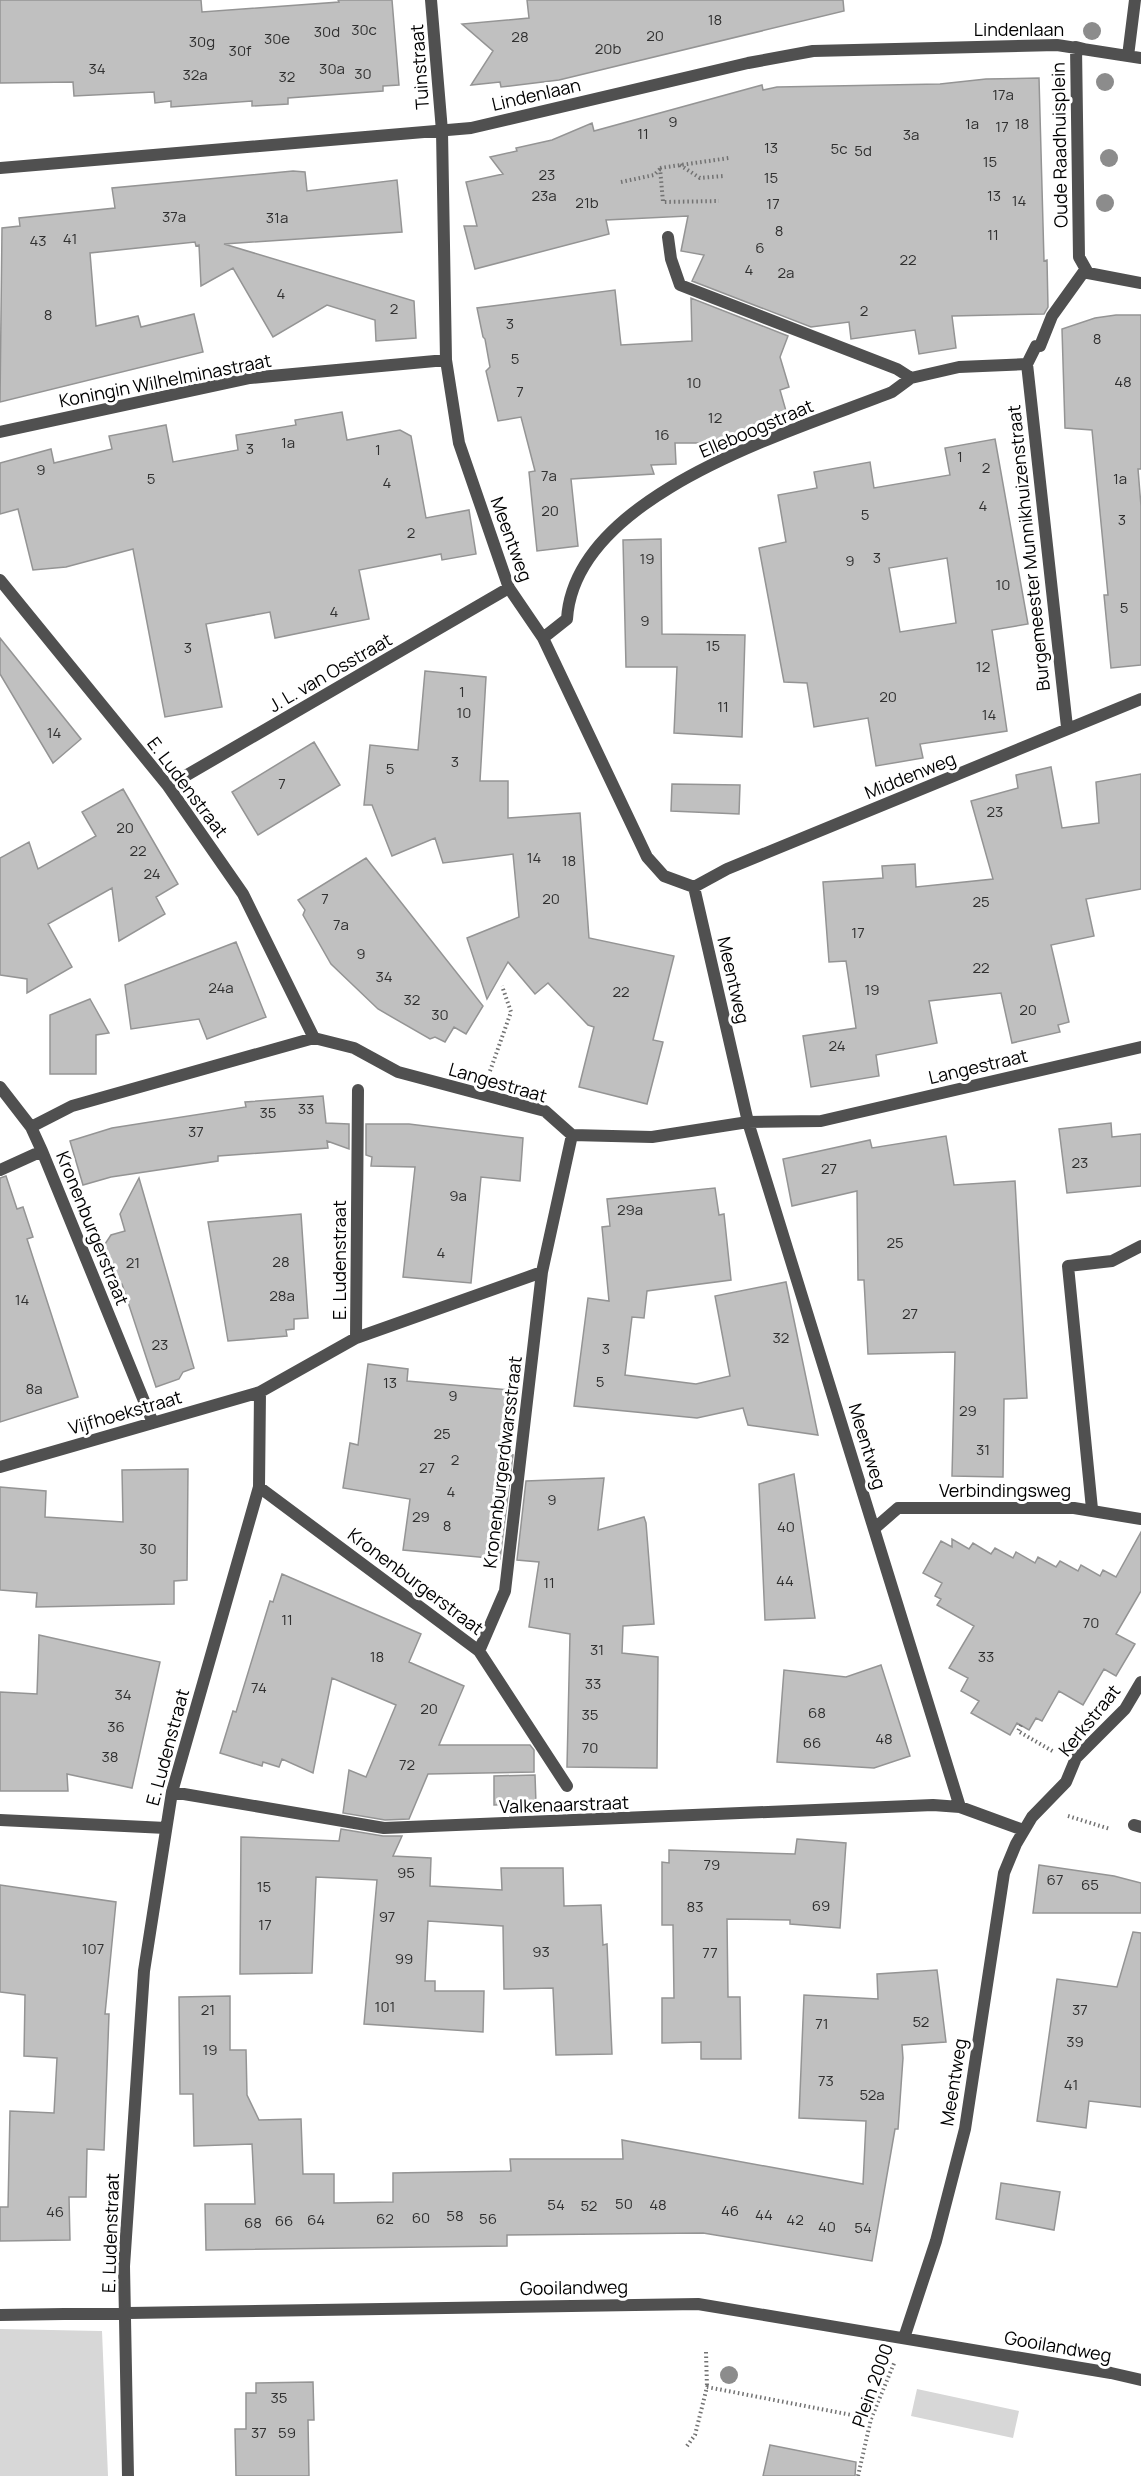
<svg xmlns="http://www.w3.org/2000/svg" width="1141" height="2476" font-family="Manrope,sans-serif">
<style>
.green{fill:#d7d7d7}
.building{fill:#c0c0c0;stroke:#949494;stroke-width:1.5;fill-rule:evenodd}
.lines{fill:none;stroke-linecap:round;stroke-linejoin:round}
.path{stroke:#727272;stroke-width:4;stroke-dasharray:1.5 3;stroke-linecap:butt}
.lane{stroke:#505050;stroke-width:12}
.street{stroke:#505050;stroke-width:12}
.tree{fill:#8c8c8c}
.labels{text-anchor:middle;dominant-baseline:central;stroke-width:6;stroke-linejoin:round;paint-order:stroke}
.number-label{font-size:15px;fill:#303030}
.street-label{font-size:18px;fill:#000;stroke:#fff}
</style>
<rect width="100%" height="100%" fill="#fff"/>
<path class="green" d="M0,2329L102,2331L108,2476H0Z
M917,2389L1019,2411L1013,2438L911,2416Z"/>
<path class="building" d="M0,0H201L202,12L339,2L338,0H392L399,85L383,86V91L288,98V104L252,106V101L171,107V101L155,103L154,92L74,96L73,82L0,83Z
M527,0H843L844,11L559,80L501,87L500,82L471,85L493,51L462,24L529,18Z
M1039,78L1044,261L1047,260L1048,307L1044,314L952,316L956,348L919,354L915,330L851,339L849,322L811,327L692,281L704,255L681,251L688,216L606,220L609,234L475,269L464,226H477L466,182L503,174L490,157L517,151L516,148L552,140L592,123L594,131L762,85L763,90L777,87L940,84L986,79Z
M293,171L305,172L307,191L397,180L402,232L224,244L414,301L416,338L376,341L375,320L327,305L273,337L233,268L201,286L199,245L196,246L195,242L90,253L96,326L138,316L141,327L194,314L203,352L0,402L2,228L20,226L19,218L115,208L112,188Z
M615,290L621,345L692,341L691,298L788,336L780,357L789,387L780,390L788,418L703,443H675L676,464L651,465L654,474L571,479L578,546L537,551L529,472L535,471L521,417L498,421L486,371L490,367L485,339L483,337L477,308Z
M1116,315H1141V469H1138L1141,506V665L1111,668L1104,595H1108L1092,430L1065,428L1062,329L1095,318Z
M342,412L347,440L400,430L411,436L426,518L469,510L476,554L442,560L441,554L359,570L369,619L275,638L270,612L206,624L222,707L165,717L133,549L66,567L33,570L18,509L0,514V463L51,449L54,463L112,449L109,436L166,425L173,462L238,450L236,435L296,425L295,420Z
M995,439L1028,624L992,630L1007,731L920,744L923,758L876,766L868,718L814,727L807,683L784,682L759,548L786,542L778,495L817,488L814,472L870,462L874,488L950,475L945,448ZM947,558L956,623L900,632L889,568Z
M661,539L662,634L745,635L742,737L674,733L677,667H626L623,540Z
M0,638L81,739L53,763L0,674Z
M425,671L486,677L480,781H508V818L580,813L589,938L674,956L653,1040L663,1042L647,1104L579,1087L594,1027L588,1025L548,983L535,994L508,962L487,999L467,938L519,917L513,854L443,863L435,838L392,856L372,805H364L370,745L418,750Z
M314,742L340,785L258,835L232,792Z
M1051,767L1062,828L1099,823L1096,782L1141,774V889L1086,899L1094,936L1051,945L1069,1022L1058,1025L1060,1032L1012,1043L1001,993L929,1001L937,1043L876,1055L879,1076L811,1087L803,1036L856,1028L846,961L829,962L823,882L883,878L882,866L915,864L916,887L993,879L971,801L1018,788L1016,775Z
M672,784L740,785L739,814L671,811Z
M123,789L178,884L156,897L165,914L119,941L112,888L48,924L72,967L27,993V979L0,975V858L29,842L38,869L96,836L82,812Z
M366,858L483,1006L466,1034L454,1027L445,1042L435,1037L430,1039L378,1009L331,964L303,915L305,910L298,900Z
M236,942L266,1017L207,1039L199,1019L131,1029L125,985Z
M90,999L109,1033L96,1035V1074H50V1015Z
M323,1096L326,1123L349,1124V1149L327,1141L328,1148L218,1156V1161L111,1177L83,1185L70,1141L112,1128L246,1107L245,1102Z
M1111,1123L1112,1137L1141,1134V1186L1067,1193L1059,1129Z
M366,1124H409L523,1138L520,1181L481,1177L471,1283L403,1277L415,1167L371,1166L372,1157L366,1155Z
M946,1136L954,1185L1015,1181L1027,1398L1004,1399L1003,1477L952,1476L955,1352L868,1354L864,1280H858L857,1191L792,1206L783,1159L870,1140L872,1148Z
M6,1176L17,1209L23,1207L33,1237L27,1239L78,1397L0,1422V1178Z
M139,1178L194,1368L183,1372L179,1379L156,1387L122,1284L113,1279L103,1247L111,1235L125,1231L120,1214Z
M715,1188L719,1215L724,1214L731,1280L647,1291L644,1318L632,1317L625,1375L696,1384L730,1376L715,1296L786,1282L818,1435L748,1425L743,1408L697,1418L574,1406L588,1298L609,1301L602,1227L610,1226L607,1199Z
M301,1214L308,1318L294,1319V1329L286,1330L287,1336L228,1341L208,1222Z
M368,1364L408,1369L407,1381L511,1390L506,1454L513,1455L500,1559L403,1550L410,1499L343,1488L350,1443L358,1445Z
M188,1469L187,1580L174,1581V1604L36,1607L37,1593L0,1590V1487L46,1491L45,1517L123,1522L122,1470Z
M794,1474L815,1618L765,1620L759,1484Z
M604,1478L598,1530L644,1517L646,1523L654,1624L623,1626L622,1653L658,1657L657,1768L567,1767L570,1634L529,1627L539,1562L517,1560L526,1481Z
M1141,1532V1591L1116,1634L1135,1644L1116,1676L1104,1669L1083,1705L1059,1691L1042,1721L1036,1718L1029,1730L1017,1723L1010,1735L971,1713L979,1701L961,1691L968,1678L949,1668L974,1626L937,1605L941,1599L935,1596L942,1583L923,1573L941,1541L952,1547V1539L969,1549L973,1543L991,1554L995,1548L1013,1558L1016,1552L1035,1563L1038,1557L1056,1567L1060,1561L1078,1571L1081,1565L1100,1576L1103,1570L1116,1577Z
M282,1574L421,1634L409,1662L464,1686L439,1745H530L534,1750V1772L428,1774L409,1819L385,1820L343,1813L349,1770L366,1777L396,1705L332,1678L313,1773L282,1759L279,1767L263,1762L262,1766L220,1753L233,1711L236,1712L270,1601L273,1602Z
M39,1635L160,1662L132,1788L67,1774L68,1791H0V1692L37,1694Z
M881,1665L910,1756L874,1768L777,1762L784,1670L846,1677Z
M535,1775L536,1804L494,1805V1776Z
M341,1829L383,1836H402L393,1856L431,1858L430,1886L502,1890L501,1868H563L564,1906L601,1905L603,1945L607,1944L612,2054L556,2055L553,1988L504,1989L503,1926L428,1921L425,1981H435V1991H484L483,2032L364,2024L377,1880L316,1877L312,1973L240,1974L241,1837L339,1841Z
M797,1839L846,1843L840,1928L790,1924V1920L727,1919L728,1997H740L741,2059H701V2042L662,2043V1998H674L673,1925H662V1862L669,1863V1850L795,1854Z
M1039,1865L1114,1876L1141,1883V1913H1033Z
M0,1885L116,1902L105,2014H109L104,2150L87,2149L86,2197H69L70,2240L0,2241V2207H8L10,2111L54,2113L57,2058L24,2056L25,1995L0,1992Z
M1133,1932L1141,1933V2107L1089,2101L1086,2128L1037,2121L1057,1979L1117,1987Z
M937,1970L946,2042L902,2045L903,2058L898,2129H895L872,2261L703,2233L507,2235V2246L206,2250L205,2204H255L252,2144L194,2146L193,2094H180L179,1997L230,1996V2050H246L247,2095L259,2120L301,2119L303,2174H334V2203L393,2202V2173L511,2171L510,2159H623L622,2140L863,2184L866,2121L799,2118L804,1995L878,1999L877,1974Z
M1001,2183L1060,2192L1054,2230L996,2219Z
M313,2382L314,2420H308L309,2476H236L235,2429H246V2393H256V2383Z
M770,2445L856,2462L855,2476H763Z"/>
<g class="lines">
<path class="path" d="M680,165L700,178L723,176
M660,168L663,202L719,201
M660,168L729,158
M621,182L654,175L660,169
M490,1071L511,1012L502,986
M1021,1725L1018,1731L1054,1752
M1068,1816L1110,1829
M706,2352L707,2387
M687,2446L695,2435L707,2387L862,2417
M858,2476L871,2419L895,2361"/>
<path class="lane" d="M1092,1509L1068,1266L1112,1261L1141,1246"/>
<path class="street" d="M431,0L442,131L446,360L459,443L509,588L543,638L647,857L664,876L694,887L748,1122L960,1807
M1084,49L1076,47L1079,257L1088,273L1141,283
M1128,56L1135,0
M0,168L471,128L748,63L813,51L1057,45L1141,58
M668,237L671,259L680,285L897,369L911,378
M1027,364L1067,727
M1027,364L1036,346H1040L1052,316L1085,270
M0,432L250,378L446,360
M0,580L168,786L243,894L314,1038
M543,638L567,619C575,493 794,431 892,392L911,378L959,367L1027,364
M168,786L509,588
M694,887L727,869L1141,699
M0,1087L31,1127L42,1151L153,1423
M31,1127L72,1106L314,1038L354,1048L398,1072L545,1111L572,1135L652,1137L748,1122L821,1121L1141,1047
M0,1170L42,1151
M356,1338L358,1090
M0,1467L260,1392L356,1338L542,1272
M259,1487L479,1651L567,1786
M875,1528L898,1508H1074L1141,1519
M479,1651L505,1591L542,1272L572,1135
M172,1792L384,1828L933,1805L960,1807L1023,1830
M0,1820L166,1828
M1134,1825L1141,1827
M0,2315L698,2304L1111,2373L1141,2380
M904,2338L936,2241L965,2129L1004,1873L1016,1844L1032,1817L1066,1782L1076,1758L1125,1709L1141,1682
M128,2476L124,2266L144,1971L172,1792L259,1487L260,1392"/>
</g>
<g class="tree">
<circle cx="1092" cy="31" r="9"/>
<circle cx="1105" cy="82" r="9"/>
<circle cx="1109" cy="158" r="9"/>
<circle cx="1105" cy="203" r="9"/>
<circle cx="729" cy="2375" r="9"/>
</g>
<g class="labels">
<g class="number-label">
<text x="715" y="19">18</text>
<text x="364" y="29">30c</text>
<text x="327" y="31">30d</text>
<text x="655" y="35">20</text>
<text x="520" y="36">28</text>
<text x="277" y="38">30e</text>
<text x="202" y="41">30g</text>
<text x="608" y="48">20b</text>
<text x="240" y="50">30f</text>
<text x="97" y="68">34</text>
<text x="332" y="68">30a</text>
<text x="363" y="73">30</text>
<text x="195" y="74">32a</text>
<text x="287" y="76">32</text>
<text x="1003" y="94">17a</text>
<text x="673" y="121">9</text>
<text x="972" y="123">1a</text>
<text x="1022" y="123">18</text>
<text x="1002" y="126">17</text>
<text x="643" y="133">11</text>
<text x="911" y="134">3a</text>
<text x="771" y="147">13</text>
<text x="839" y="148">5c</text>
<text x="863" y="150">5d</text>
<text x="990" y="161">15</text>
<text x="547" y="174">23</text>
<text x="771" y="177">15</text>
<text x="544" y="195">23a</text>
<text x="994" y="195">13</text>
<text x="1019" y="200">14</text>
<text x="587" y="202">21b</text>
<text x="773" y="203">17</text>
<text x="174" y="216">37a</text>
<text x="277" y="217">31a</text>
<text x="779" y="230">8</text>
<text x="993" y="234">11</text>
<text x="70" y="238">41</text>
<text x="38" y="240">43</text>
<text x="760" y="247">6</text>
<text x="908" y="259">22</text>
<text x="749" y="269">4</text>
<text x="786" y="272">2a</text>
<text x="281" y="293">4</text>
<text x="394" y="308">2</text>
<text x="864" y="310">2</text>
<text x="48" y="314">8</text>
<text x="510" y="323">3</text>
<text x="1097" y="338">8</text>
<text x="515" y="358">5</text>
<text x="1123" y="381">48</text>
<text x="694" y="382">10</text>
<text x="520" y="391">7</text>
<text x="715" y="417">12</text>
<text x="662" y="434">16</text>
<text x="288" y="442">1a</text>
<text x="250" y="448">3</text>
<text x="378" y="449">1</text>
<text x="960" y="456">1</text>
<text x="986" y="467">2</text>
<text x="41" y="469">9</text>
<text x="549" y="475">7a</text>
<text x="151" y="478">5</text>
<text x="1120" y="478">1a</text>
<text x="387" y="482">4</text>
<text x="983" y="505">4</text>
<text x="550" y="510">20</text>
<text x="865" y="514">5</text>
<text x="1122" y="519">3</text>
<text x="411" y="532">2</text>
<text x="877" y="557">3</text>
<text x="647" y="558">19</text>
<text x="850" y="560">9</text>
<text x="1003" y="584">10</text>
<text x="1124" y="607">5</text>
<text x="334" y="611">4</text>
<text x="645" y="620">9</text>
<text x="713" y="645">15</text>
<text x="188" y="647">3</text>
<text x="983" y="666">12</text>
<text x="462" y="691">1</text>
<text x="888" y="696">20</text>
<text x="723" y="706">11</text>
<text x="464" y="712">10</text>
<text x="989" y="714">14</text>
<text x="54" y="732">14</text>
<text x="455" y="761">3</text>
<text x="390" y="768">5</text>
<text x="282" y="783">7</text>
<text x="995" y="811">23</text>
<text x="125" y="827">20</text>
<text x="138" y="850">22</text>
<text x="534" y="857">14</text>
<text x="569" y="860">18</text>
<text x="152" y="873">24</text>
<text x="325" y="898">7</text>
<text x="551" y="898">20</text>
<text x="981" y="901">25</text>
<text x="341" y="924">7a</text>
<text x="858" y="932">17</text>
<text x="361" y="953">9</text>
<text x="981" y="967">22</text>
<text x="384" y="976">34</text>
<text x="221" y="987">24a</text>
<text x="872" y="989">19</text>
<text x="621" y="991">22</text>
<text x="412" y="999">32</text>
<text x="1028" y="1009">20</text>
<text x="440" y="1014">30</text>
<text x="837" y="1045">24</text>
<text x="306" y="1108">33</text>
<text x="268" y="1112">35</text>
<text x="196" y="1131">37</text>
<text x="1080" y="1162">23</text>
<text x="829" y="1168">27</text>
<text x="458" y="1195">9a</text>
<text x="630" y="1209">29a</text>
<text x="895" y="1242">25</text>
<text x="441" y="1252">4</text>
<text x="281" y="1261">28</text>
<text x="133" y="1262">21</text>
<text x="282" y="1295">28a</text>
<text x="22" y="1299">14</text>
<text x="910" y="1313">27</text>
<text x="781" y="1337">32</text>
<text x="160" y="1344">23</text>
<text x="606" y="1348">3</text>
<text x="600" y="1381">5</text>
<text x="390" y="1382">13</text>
<text x="34" y="1388">8a</text>
<text x="453" y="1395">9</text>
<text x="968" y="1410">29</text>
<text x="442" y="1433">25</text>
<text x="983" y="1449">31</text>
<text x="455" y="1459">2</text>
<text x="427" y="1467">27</text>
<text x="451" y="1491">4</text>
<text x="552" y="1499">9</text>
<text x="421" y="1516">29</text>
<text x="447" y="1525">8</text>
<text x="786" y="1526">40</text>
<text x="148" y="1548">30</text>
<text x="785" y="1580">44</text>
<text x="549" y="1582">11</text>
<text x="287" y="1619">11</text>
<text x="1091" y="1622">70</text>
<text x="597" y="1649">31</text>
<text x="377" y="1656">18</text>
<text x="986" y="1656">33</text>
<text x="593" y="1683">33</text>
<text x="259" y="1687">74</text>
<text x="123" y="1694">34</text>
<text x="429" y="1708">20</text>
<text x="817" y="1712">68</text>
<text x="590" y="1714">35</text>
<text x="116" y="1726">36</text>
<text x="884" y="1738">48</text>
<text x="812" y="1742">66</text>
<text x="590" y="1747">70</text>
<text x="110" y="1756">38</text>
<text x="407" y="1764">72</text>
<text x="712" y="1864">79</text>
<text x="406" y="1872">95</text>
<text x="1055" y="1879">67</text>
<text x="1090" y="1884">65</text>
<text x="264" y="1886">15</text>
<text x="821" y="1905">69</text>
<text x="695" y="1906">83</text>
<text x="387" y="1916">97</text>
<text x="265" y="1924">17</text>
<text x="93" y="1948">107</text>
<text x="541" y="1951">93</text>
<text x="710" y="1952">77</text>
<text x="404" y="1958">99</text>
<text x="385" y="2006">101</text>
<text x="208" y="2009">21</text>
<text x="1080" y="2009">37</text>
<text x="921" y="2021">52</text>
<text x="822" y="2023">71</text>
<text x="1075" y="2041">39</text>
<text x="210" y="2049">19</text>
<text x="826" y="2080">73</text>
<text x="1071" y="2084">41</text>
<text x="872" y="2094">52a</text>
<text x="624" y="2203">50</text>
<text x="556" y="2204">54</text>
<text x="658" y="2204">48</text>
<text x="589" y="2205">52</text>
<text x="730" y="2210">46</text>
<text x="55" y="2211">46</text>
<text x="764" y="2214">44</text>
<text x="455" y="2215">58</text>
<text x="421" y="2217">60</text>
<text x="385" y="2218">62</text>
<text x="488" y="2218">56</text>
<text x="316" y="2219">64</text>
<text x="795" y="2219">42</text>
<text x="284" y="2220">66</text>
<text x="253" y="2222">68</text>
<text x="827" y="2226">40</text>
<text x="863" y="2227">54</text>
<text x="279" y="2397">35</text>
<text x="259" y="2432">37</text>
<text x="287" y="2432">59</text>
</g>
<g class="street-label">
<text x="1019" y="29">Lindenlaan</text>
<text transform="translate(419 67) rotate(-94)">Tuinstraat</text>
<text transform="translate(536 94) rotate(-13)">Lindenlaan</text>
<text transform="translate(1059 145) rotate(-91)">Oude Raadhuisplein</text>
<text transform="translate(165 380) rotate(-11)">Koningin Wilhelminastraat</text>
<text transform="translate(756 428) rotate(-23)">Elleboogstraat</text>
<text transform="translate(512 539) rotate(70)">Meentweg</text>
<text transform="translate(1028 548) rotate(-96)">Burgemeester Munnikhuizenstraat</text>
<text transform="translate(330 672) rotate(-30)">J. L. van Osstraat</text>
<text transform="translate(910 775) rotate(-22)">Middenweg</text>
<text transform="translate(188 787) rotate(53)">E. Ludenstraat</text>
<text transform="translate(734 980) rotate(77)">Meentweg</text>
<text transform="translate(978 1066) rotate(-13)">Langestraat</text>
<text transform="translate(498 1082) rotate(16)">Langestraat</text>
<text transform="translate(93 1228) rotate(68)">Kronenburgerstraat</text>
<text transform="translate(339 1260) rotate(-90)">E. Ludenstraat</text>
<text transform="translate(125 1412) rotate(-16)">Vijfhoekstraat</text>
<text transform="translate(868 1446) rotate(73)">Meentweg</text>
<text transform="translate(502 1462) rotate(-83)">Kronenburgerdwarsstraat</text>
<text x="1005" y="1490">Verbindingsweg</text>
<text transform="translate(416 1581) rotate(37)">Kronenburgerstraat</text>
<text transform="translate(1089 1720) rotate(-51)">Kerkstraat</text>
<text transform="translate(167 1747) rotate(-75)">E. Ludenstraat</text>
<text transform="translate(564 1804) rotate(-2)">Valkenaarstraat</text>
<text transform="translate(953 2082) rotate(-81)">Meentweg</text>
<text transform="translate(110 2233) rotate(-88)">E. Ludenstraat</text>
<text transform="translate(574 2287) rotate(-1)">Gooilandweg</text>
<text transform="translate(1058 2346) rotate(10)">Gooilandweg</text>
<text transform="translate(872 2385) rotate(-70)">Plein 2000</text>
</g>
</g>
</svg>
